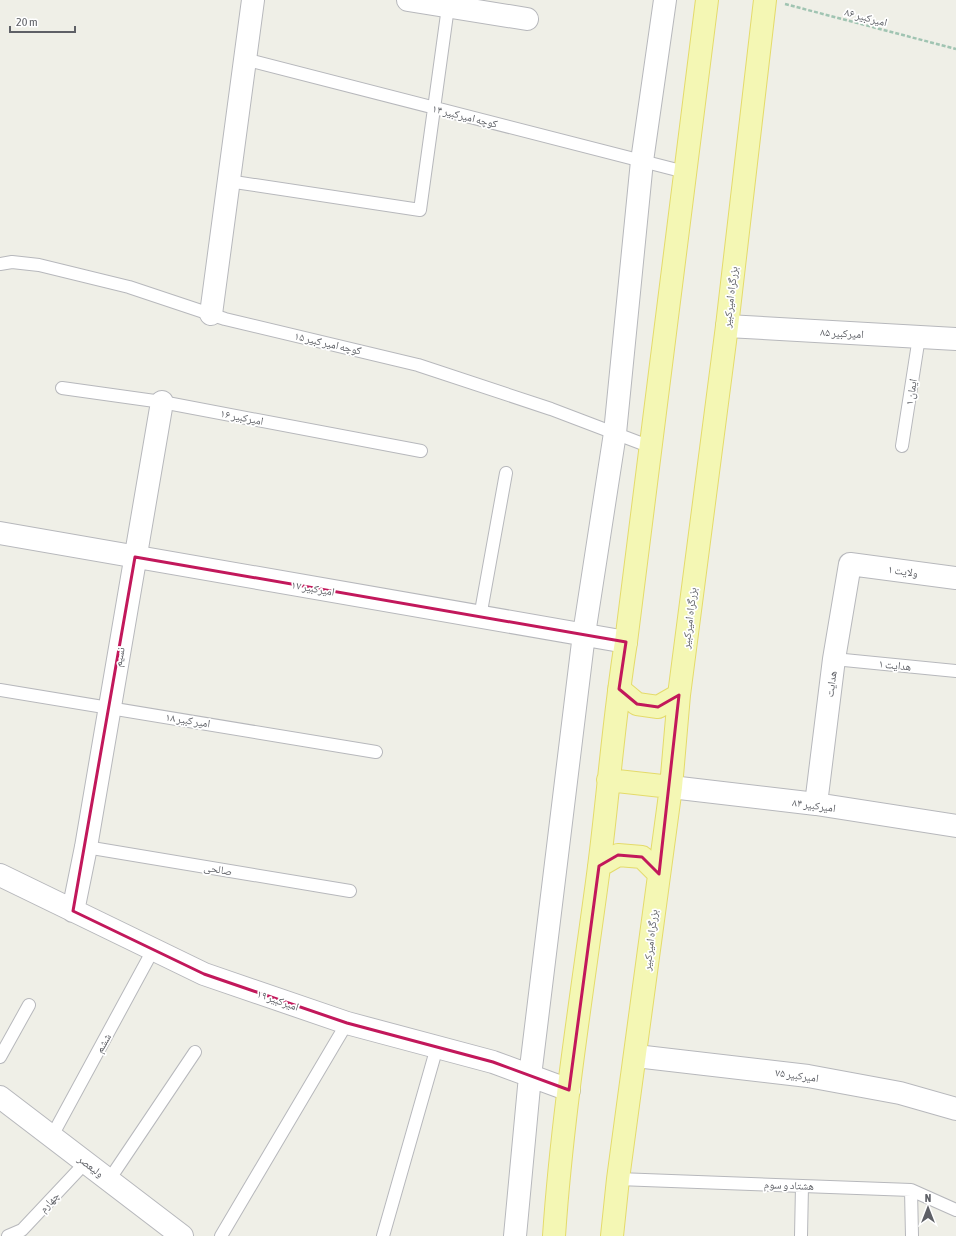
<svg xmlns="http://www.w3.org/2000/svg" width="956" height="1236" font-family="'Asap Condensed','Noto Naskh Arabic',sans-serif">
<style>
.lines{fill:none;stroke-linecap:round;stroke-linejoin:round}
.lane-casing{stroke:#b7b8bc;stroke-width:14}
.street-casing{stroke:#b7b8bc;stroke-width:24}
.primary-casing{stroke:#e4db6b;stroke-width:24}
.path{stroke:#a0c4b2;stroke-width:2.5;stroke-dasharray:4 2;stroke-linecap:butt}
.lane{stroke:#fff;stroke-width:12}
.street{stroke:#fff;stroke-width:22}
.primary{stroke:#f4f7b4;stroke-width:22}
.marked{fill:none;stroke:#c2185b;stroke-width:3;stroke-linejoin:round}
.labels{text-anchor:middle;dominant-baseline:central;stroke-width:3.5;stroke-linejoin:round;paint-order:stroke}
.street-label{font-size:11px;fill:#5e6066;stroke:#fff}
</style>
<rect width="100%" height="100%" fill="#efefe7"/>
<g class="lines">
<defs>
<path id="lane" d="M244,59L685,172
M228,181L420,210L448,7
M0,264L12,262L39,265L129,287L225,319L418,365L551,409L651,447
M62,388L162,402L421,451
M902,446L919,337
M480,617L506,473
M834,659L956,671
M0,690L376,752
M86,847L350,891
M0,1057L29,1005
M52,1136L153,950
M618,1179L911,1190L956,1210
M109,1180L195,1052
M911,1190L912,1236
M8,1236L22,1230L86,1162
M221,1236L347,1023
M383,1236L437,1047
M801,1236L802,1186"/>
<path id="street" d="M408,0L527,19
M211,314L253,0
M727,326L956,339
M0,533L626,642
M671,787L816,804L956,826
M816,804L834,659L850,564L956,578
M0,875L204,974L347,1023L493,1062L569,1090
M73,911L86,847L162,402
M636,1056L808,1076L900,1093L956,1109
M0,1097L182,1236
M515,1236L530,1076L584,634L615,433L642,161L665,0"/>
<path id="primary" d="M619,689L637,704L658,707L679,695
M608,780L671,787
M599,866L618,855L642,857L659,874
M554,1236C562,1118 581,1000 597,882C608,802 613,722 626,642L707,0
M612,1236L618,1179L671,787L679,695L727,326L765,0"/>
</defs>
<use href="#lane" class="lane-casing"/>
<use href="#street" class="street-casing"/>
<use href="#primary" class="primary-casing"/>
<path class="path" d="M785,4L956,49"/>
<use href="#lane" class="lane"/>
<use href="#street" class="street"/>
<use href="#primary" class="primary"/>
</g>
<path class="marked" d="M135,557L626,642L619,689L637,704L658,707L679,695L659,874L642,857L618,855L599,866L569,1090L493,1062L347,1023L204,974L73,911Z"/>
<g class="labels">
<g class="street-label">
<text transform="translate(866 17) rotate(15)">امیرکبیر ۸۶</text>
<text transform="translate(465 116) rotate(14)">کوچه امیرکبیر ۱۴</text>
<text transform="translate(730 297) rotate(-83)">بزرگراه امیرکبیر</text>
<text transform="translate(842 333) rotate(3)">امیرکبیر ۸۵</text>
<text transform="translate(328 343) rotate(13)">کوچه امیر کبیر ۱۵</text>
<text transform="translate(911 392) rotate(-81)">ایمان ۱</text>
<text transform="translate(242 417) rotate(11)">امیرکبیر ۱۶</text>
<text transform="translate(903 571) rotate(8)">ولایت ۱</text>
<text transform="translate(313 588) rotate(10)">امیرکبیر ۱۷</text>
<text transform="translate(689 618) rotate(-83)">بزرگراه امیرکبیر</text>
<text transform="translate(119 657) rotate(-80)">نسیم</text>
<text transform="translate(895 665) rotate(6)">هدایت ۱</text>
<text transform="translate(831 684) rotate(-83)">هدایت</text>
<text transform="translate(188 720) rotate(9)">امیر کبیر ۱۸</text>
<text transform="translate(814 805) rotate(8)">امیرکبیر ۸۴</text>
<text transform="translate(218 869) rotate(10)">صالحی</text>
<text transform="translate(650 940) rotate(-83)">بزرگراه امیرکبیر</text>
<text transform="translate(278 1000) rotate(19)">امیرکبیر ۱۹</text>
<text transform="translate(103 1043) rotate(-61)">ششم</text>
<text transform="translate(797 1075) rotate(8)">امیرکبیر ۷۵</text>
<text transform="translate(91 1166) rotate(38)">ولیعصر</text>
<text transform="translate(789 1185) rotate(2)">هشتاد و سوم</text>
<text transform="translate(49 1202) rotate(-47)">چهارم</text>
</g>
</g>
<g transform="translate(928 1208)" stroke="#ffffff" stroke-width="3" paint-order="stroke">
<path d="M0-3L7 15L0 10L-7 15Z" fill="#5e6066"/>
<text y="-6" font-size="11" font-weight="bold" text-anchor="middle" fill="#5e6066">N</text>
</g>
<path d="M10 26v6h65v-6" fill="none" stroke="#5e6066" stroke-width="2"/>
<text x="16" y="26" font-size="12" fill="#5e6066" stroke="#ffffff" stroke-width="3" paint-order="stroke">20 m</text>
</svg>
